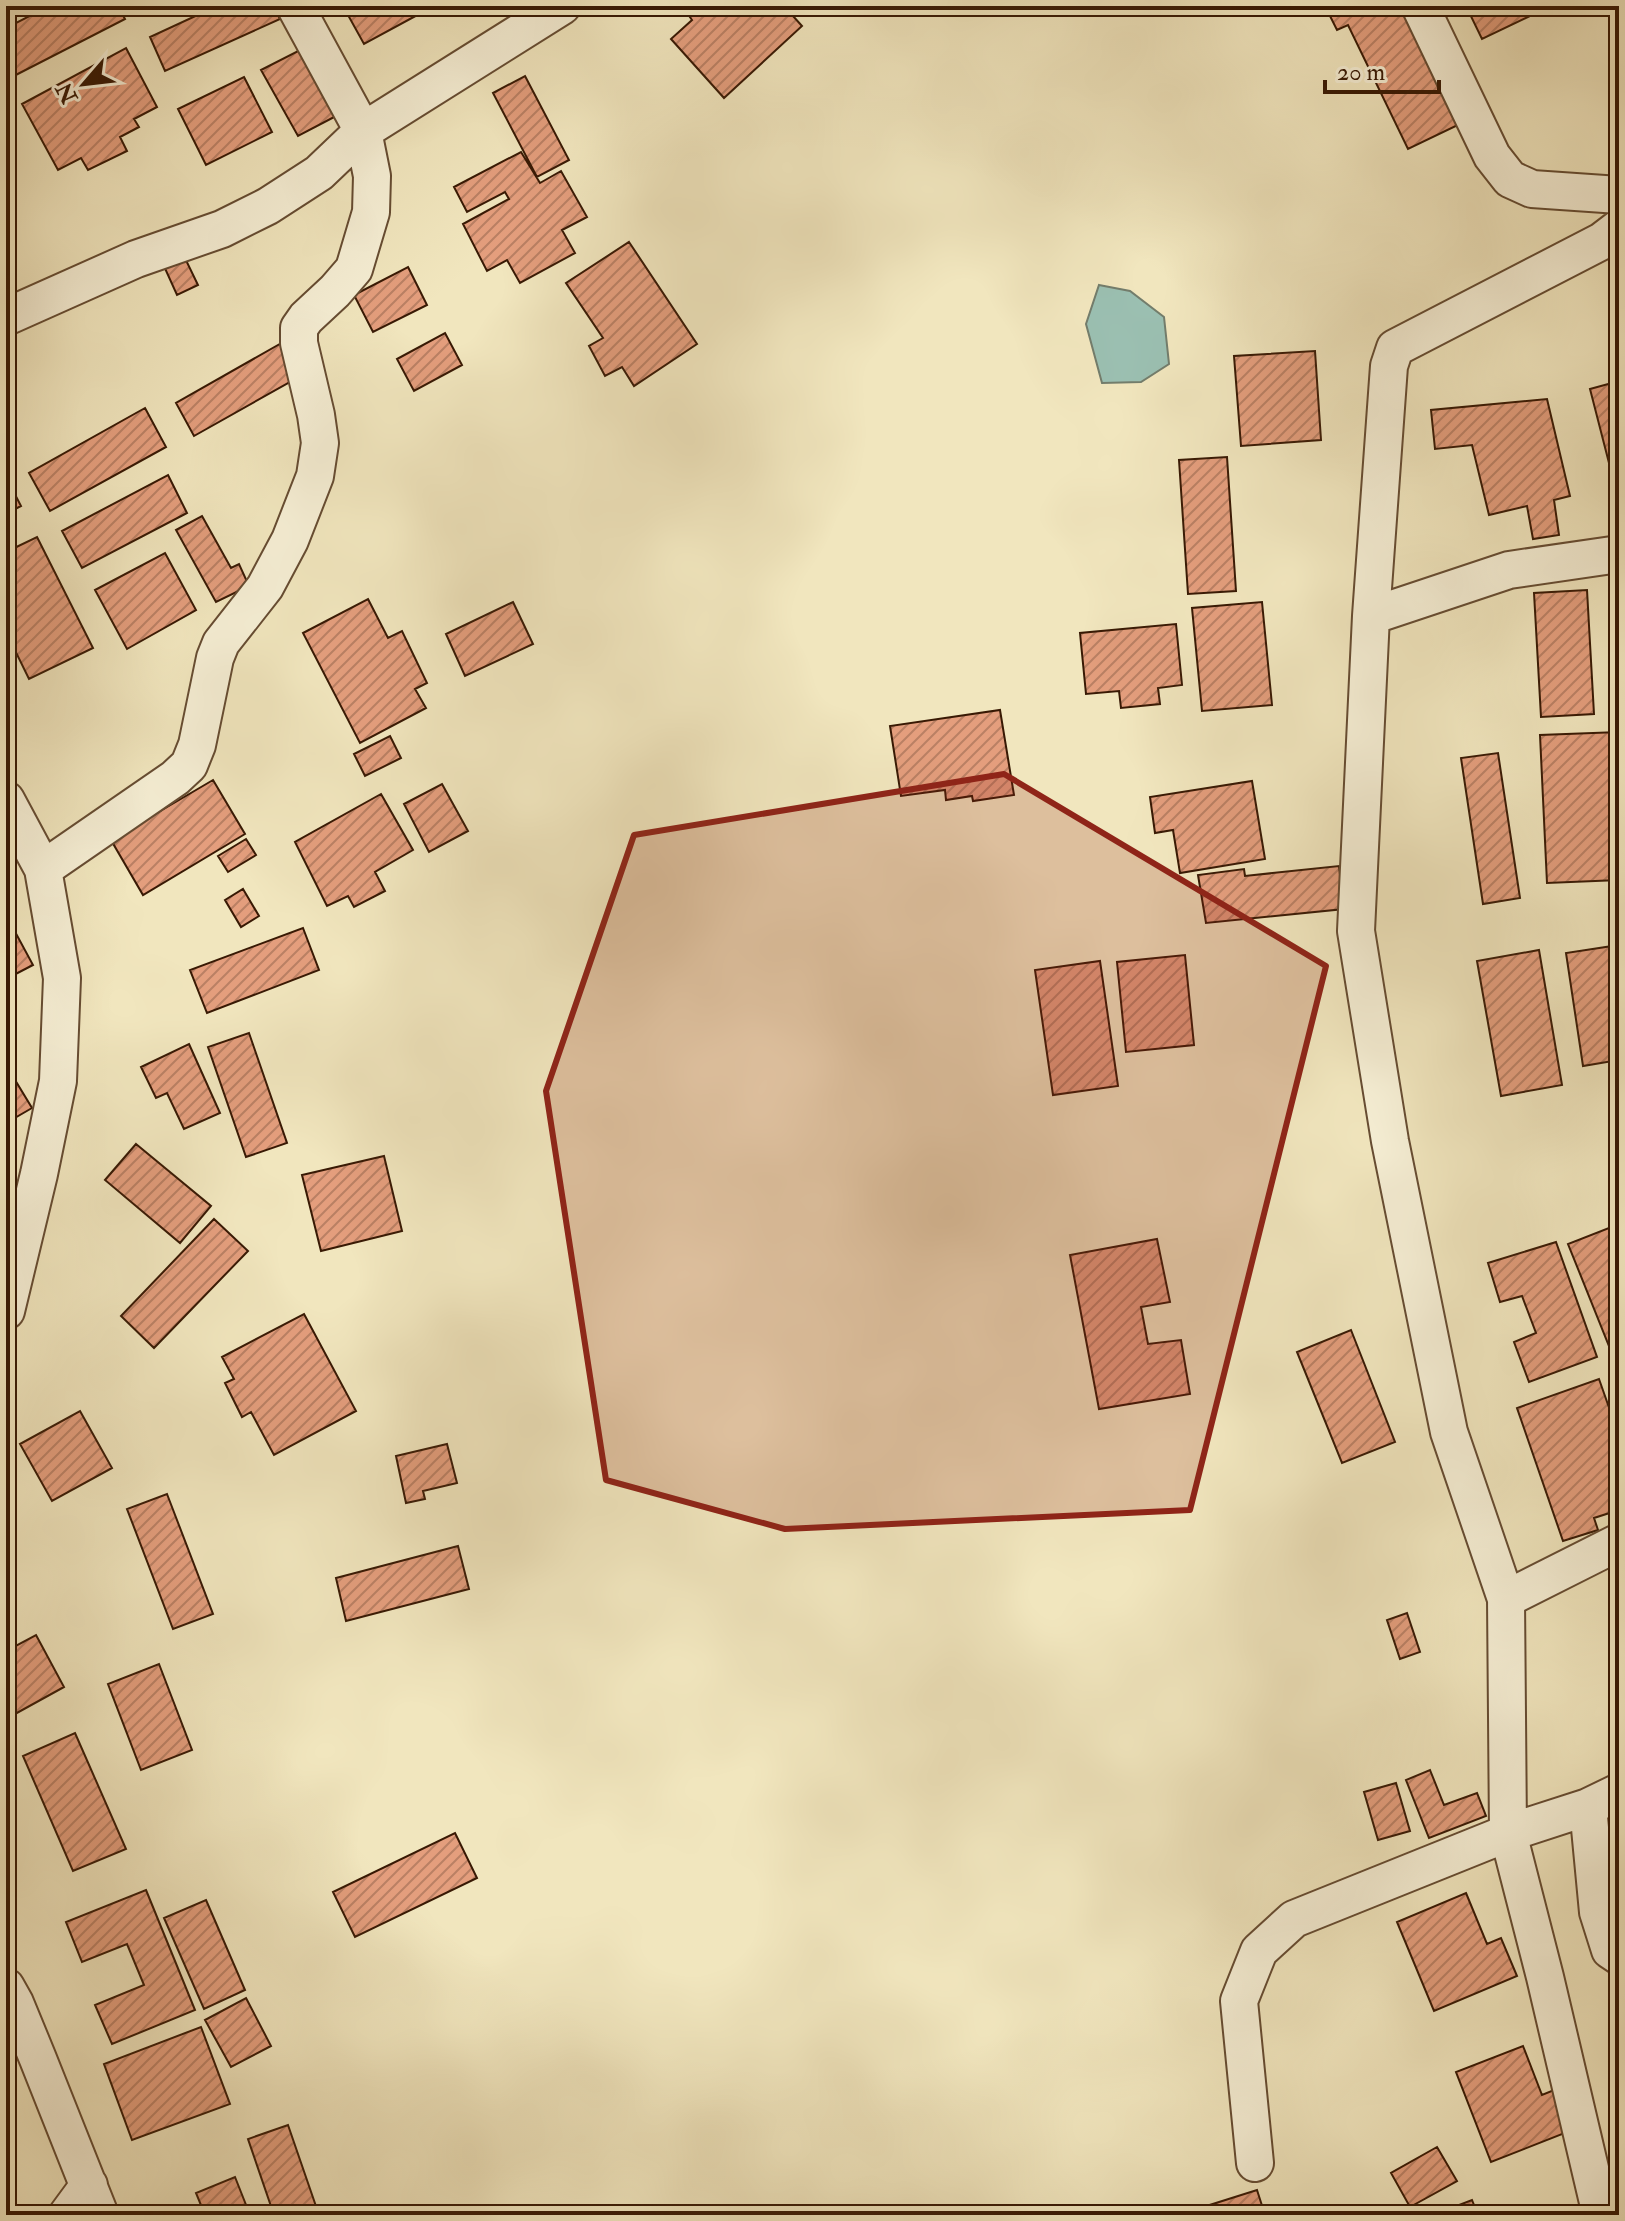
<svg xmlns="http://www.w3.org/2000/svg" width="1625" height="2221" font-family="'IM FELL Double Pica',serif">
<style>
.water{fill:#9bc0b2;stroke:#737d6c;stroke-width:2}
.building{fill:url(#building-hatch);stroke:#381904;stroke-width:2}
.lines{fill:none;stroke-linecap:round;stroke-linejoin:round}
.minor-casing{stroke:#664c32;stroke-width:40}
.minor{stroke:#f6efd5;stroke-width:36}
.marked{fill:#8f2418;fill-opacity:0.2;stroke:#8f2418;stroke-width:6;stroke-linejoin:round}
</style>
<defs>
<pattern id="building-hatch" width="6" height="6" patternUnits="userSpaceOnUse" patternTransform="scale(2)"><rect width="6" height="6" fill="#e49e7d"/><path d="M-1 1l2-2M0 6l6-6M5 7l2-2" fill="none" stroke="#ba8064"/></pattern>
</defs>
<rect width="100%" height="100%" fill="#f1e6be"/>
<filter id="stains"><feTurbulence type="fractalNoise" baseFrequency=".0025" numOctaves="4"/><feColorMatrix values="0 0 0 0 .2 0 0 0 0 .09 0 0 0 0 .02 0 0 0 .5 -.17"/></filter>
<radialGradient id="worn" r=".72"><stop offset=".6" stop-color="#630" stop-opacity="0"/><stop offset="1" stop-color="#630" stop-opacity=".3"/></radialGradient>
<path class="water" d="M1099,285L1130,291L1164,317L1169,364L1141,382L1102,383L1086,324Z"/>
<path class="building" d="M49,6H118L125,19L6,80V28Z
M130,6H149L134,14Z
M217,6H274L280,19L165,71L150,37Z
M343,6H434L364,44Z
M682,6H784L802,26L724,98L671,39L692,20Z
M1325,6H1405L1462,123L1408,149L1348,25L1337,30Z
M1466,6H1551L1482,39Z
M126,48L157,107L134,119L139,127L120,137L127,151L88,170L81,158L58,170L22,104Z
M302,49L338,115L298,136L261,70Z
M525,76L569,160L537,177L493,93Z
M244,77L272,132L206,165L178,109Z
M521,152L540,183L561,171L587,217L562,230L575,253L520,283L507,260L487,271L463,224L509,199L505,192L467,212L454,187Z
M629,242L697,344L634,386L622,367L605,376L589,346L603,338L566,283Z
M183,254L198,285L177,295L163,264Z
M408,267L427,305L373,332L354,295Z
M445,333L462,365L414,391L397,359Z
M285,341L304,374L194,436L176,403Z
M1315,351L1321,440L1241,446L1234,356Z
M1619,381V460L1609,463L1590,389Z
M1547,399L1570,496L1554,500L1559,535L1533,539L1527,506L1489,515L1472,445L1435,449L1431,410Z
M145,408L166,447L50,511L29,473Z
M1227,457L1236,591L1188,594L1179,460Z
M168,475L187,513L82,568L62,531Z
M6,477L21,506L6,514Z
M202,516L231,568L239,564L249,586L216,602L176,530Z
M37,537L93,648L29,679L6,632V552Z
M165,553L196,610L127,649L95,590Z
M1587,590L1594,714L1541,717L1534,593Z
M368,599L388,638L402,631L427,683L415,689L426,708L360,743L303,633Z
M513,602L533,644L465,676L446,634Z
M1262,602L1272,705L1202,711L1192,608Z
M1176,624L1182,685L1158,688L1160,704L1121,708L1119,691L1086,694L1080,633Z
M1000,710L1014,795L973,801L972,796L946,800L945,790L901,796L890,726Z
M1619,732V880L1547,883L1540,735Z
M390,736L401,758L365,776L354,754Z
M1498,753L1520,898L1483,904L1461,758Z
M213,780L245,834L143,895L111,840Z
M1252,781L1265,859L1180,873L1173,830L1155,833L1150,797Z
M442,784L468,831L429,852L404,804Z
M381,794L413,850L375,872L385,891L354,907L348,896L327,906L295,842Z
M246,839L256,855L228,872L218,856Z
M1339,866L1344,909L1206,923L1198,875L1244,869L1245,876Z
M243,889L259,916L241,927L225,900Z
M6,915L33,965L6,979Z
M303,928L319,970L207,1013L190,970Z
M1619,945V1060L1583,1066L1566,953Z
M1539,950L1562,1085L1501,1096L1477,961Z
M1185,955L1194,1045L1126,1052L1117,962Z
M1100,961L1118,1086L1053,1095L1035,970Z
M249,1033L287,1143L246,1157L208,1047Z
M189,1044L220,1113L184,1129L167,1093L156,1098L141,1067Z
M6,1065L32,1108L6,1123Z
M136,1144L211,1206L180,1243L105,1180Z
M384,1156L402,1231L321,1251L302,1175Z
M214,1219L248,1251L154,1348L121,1316Z
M1614,1226L1619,1238V1353L1613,1356L1568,1244Z
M1157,1239L1170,1302L1141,1307L1148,1344L1181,1340L1190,1394L1099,1409L1070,1255Z
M1556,1242L1597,1357L1529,1382L1514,1342L1536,1333L1522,1296L1500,1302L1488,1263Z
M304,1314L356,1411L274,1455L251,1412L242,1417L225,1383L234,1379L222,1357Z
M1351,1330L1395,1442L1342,1463L1297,1352Z
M1599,1379L1619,1436V1510L1594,1518L1598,1530L1563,1541L1517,1408Z
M80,1411L112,1468L52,1501L20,1444Z
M447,1444L457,1483L423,1491L425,1499L406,1503L396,1456Z
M167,1494L213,1614L173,1629L127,1509Z
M458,1546L469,1589L346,1621L336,1578Z
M1407,1613L1420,1652L1400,1659L1387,1620Z
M36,1635L64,1687L6,1719V1651Z
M159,1664L192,1750L141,1770L108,1684Z
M75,1733L126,1849L73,1871L23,1756Z
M1430,1770L1444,1805L1477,1793L1486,1816L1429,1838L1406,1780Z
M1396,1783L1410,1831L1378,1840L1364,1792Z
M455,1833L477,1878L355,1937L333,1892Z
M146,1890L195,2010L112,2044L95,2005L144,1985L127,1944L82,1962L66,1922Z
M1466,1893L1487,1944L1501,1938L1517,1976L1434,2011L1397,1922Z
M206,1900L245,1990L204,2009L164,1918Z
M246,1998L271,2046L231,2067L205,2020Z
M201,2027L230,2104L132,2140L104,2064Z
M1523,2046L1542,2095L1559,2088L1575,2129L1491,2162L1456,2072Z
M288,2125L319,2215H274L248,2139Z
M1437,2147L1457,2181L1410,2207L1391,2173Z
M235,2177L250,2215H205L196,2193Z
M1257,2190L1265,2215H1199L1197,2209Z
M1472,2200L1478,2215H1433Z"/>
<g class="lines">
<defs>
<path id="minor" d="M1420,6L1492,156L1510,179L1532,189L1619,195
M6,317L136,259L222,229L268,206L319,173L363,131L562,6
M1371,616L1509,570L1619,554
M6,800L43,869L62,978L58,1081L39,1174L6,1311
M43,869L175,778L189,765L197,745L215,658L221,643L265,587L290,540L315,476L320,443L316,415L299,343V328L306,318L335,291L354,269L371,212L372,176L363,131L295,6
M1506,1599L1619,1542
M1588,1807L1598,1912L1610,1950L1619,1956
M6,1987L15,2003L38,2059L100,2215
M1255,2163L1239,2001L1259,1951L1294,1919L1508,1833L1588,1807L1619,1792
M67,2215L89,2185
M1601,2215L1545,1977L1508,1833L1506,1599L1449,1432L1390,1141L1356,931L1371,616L1389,366L1395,348L1602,241L1619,228"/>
</defs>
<use href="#minor" class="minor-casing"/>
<use href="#minor" class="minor"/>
</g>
<path class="marked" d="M1004,774L1326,966L1190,1510L785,1529L606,1480L546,1091L634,835Z"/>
<rect width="1625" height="2221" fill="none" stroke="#f1e6be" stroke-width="32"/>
<rect x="8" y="8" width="1609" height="2205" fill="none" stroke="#381904" stroke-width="4"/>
<rect x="16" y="16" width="1593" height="2189" fill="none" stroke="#381904" stroke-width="2"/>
<g transform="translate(84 84) rotate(242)" stroke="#f6efd5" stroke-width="6" paint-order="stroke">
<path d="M0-6L14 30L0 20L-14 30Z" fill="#381904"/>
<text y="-12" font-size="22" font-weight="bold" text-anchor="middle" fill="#381904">N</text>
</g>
<path d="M1325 80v12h114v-12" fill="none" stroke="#381904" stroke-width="4"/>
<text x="1337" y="80" font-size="24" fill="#381904" stroke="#f6efd5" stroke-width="6" paint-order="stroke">20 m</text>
<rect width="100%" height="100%" filter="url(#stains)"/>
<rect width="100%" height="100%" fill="url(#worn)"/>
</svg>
